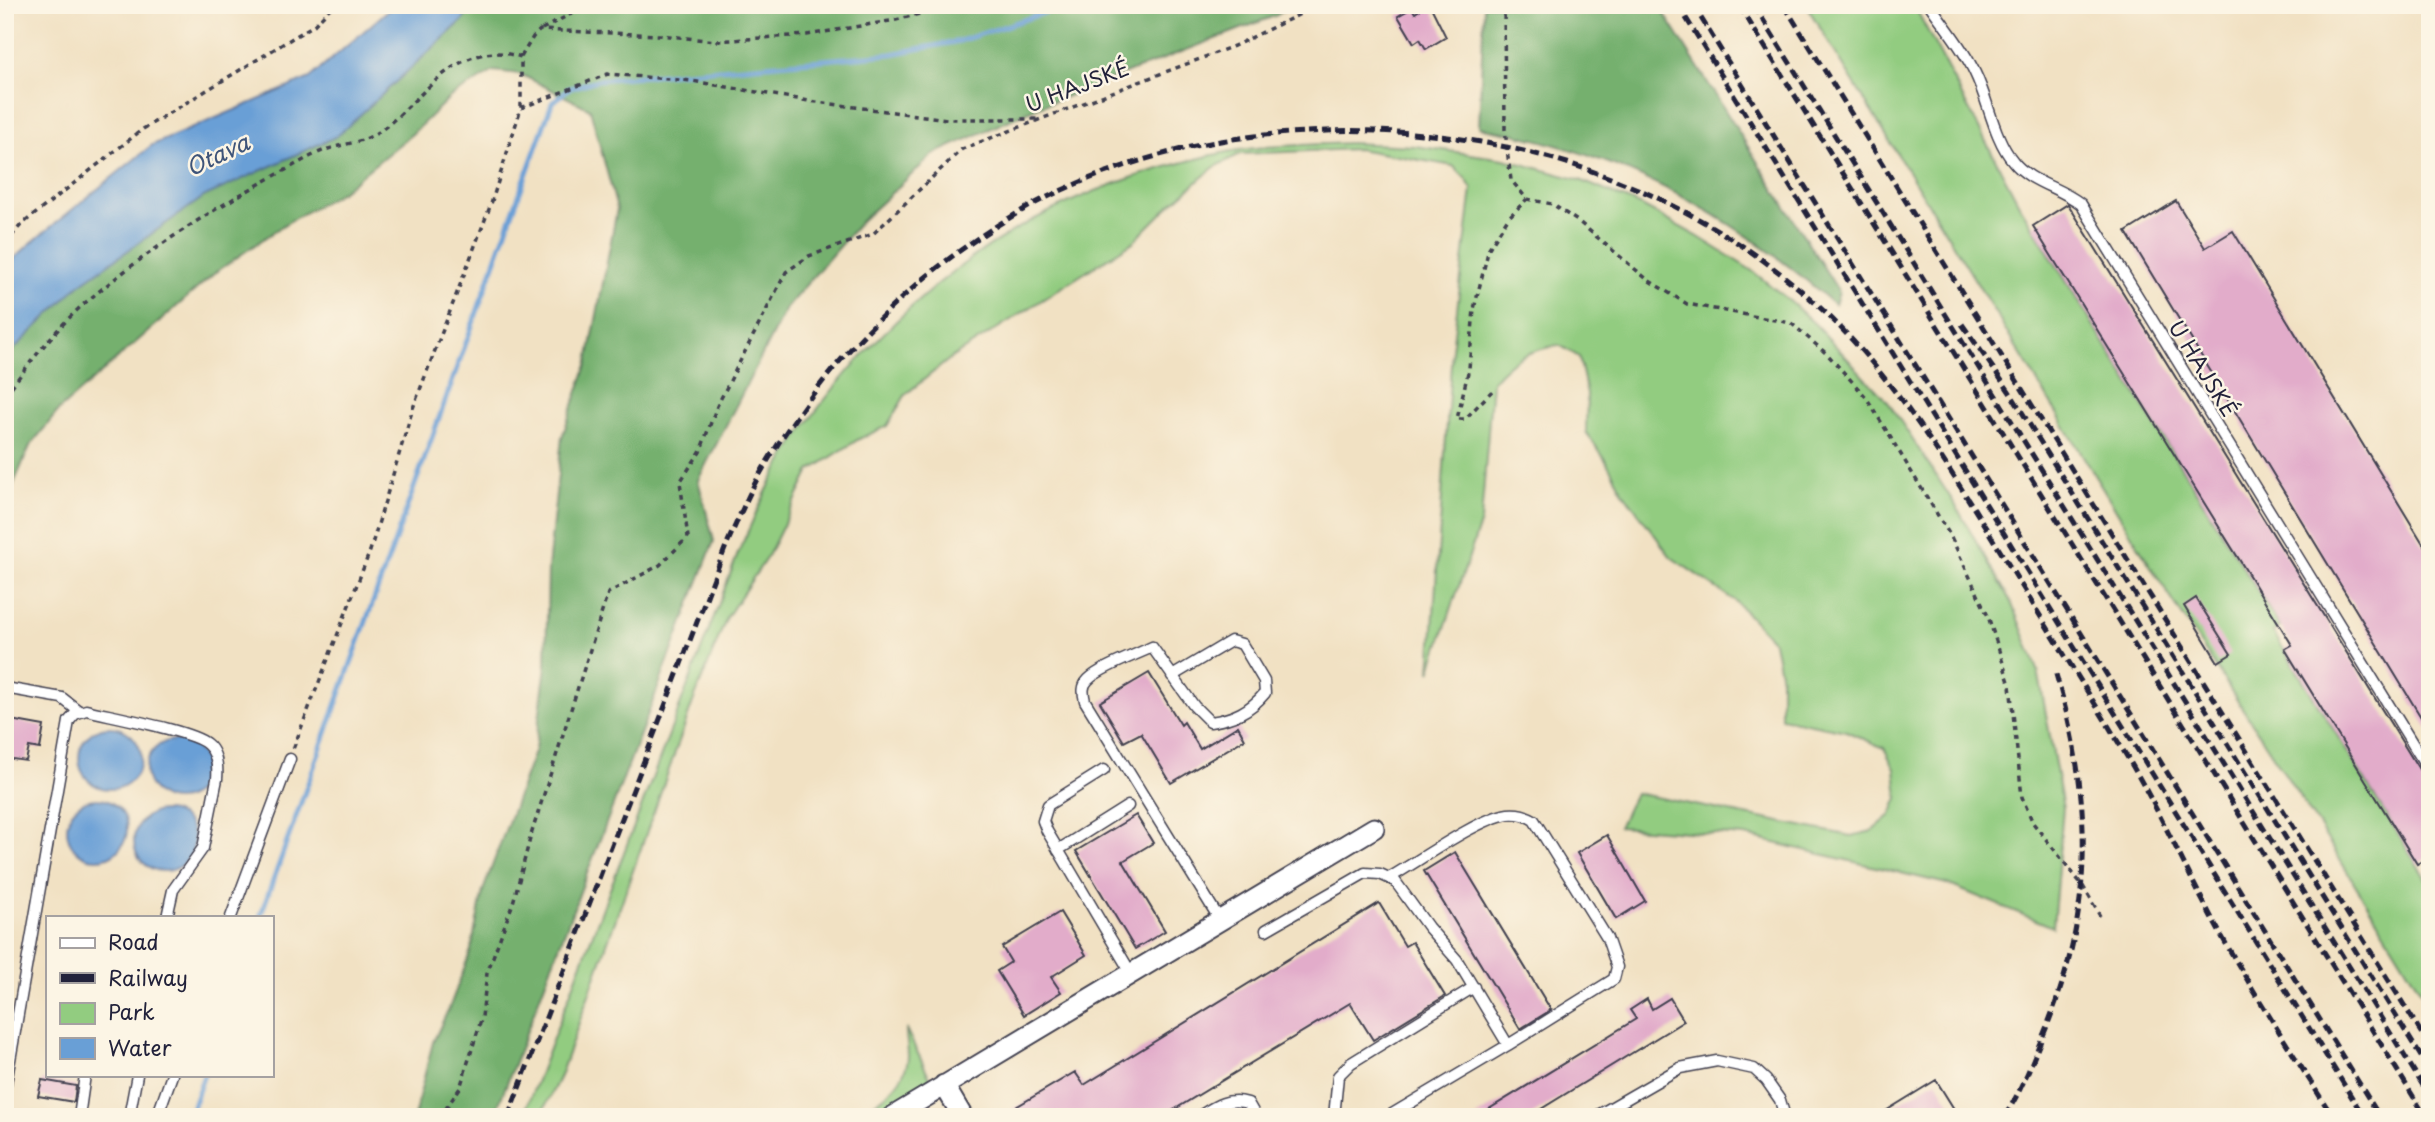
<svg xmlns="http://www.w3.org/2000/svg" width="2435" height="1122" font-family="'Playpen Sans',sans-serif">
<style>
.green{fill:#92cc80;stroke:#5a775e;stroke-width:2}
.forest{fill:#75b06e;stroke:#4c6954;stroke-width:2}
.water{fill:#699fd6;stroke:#466088;stroke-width:2}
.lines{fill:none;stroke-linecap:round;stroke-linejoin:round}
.stream{stroke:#699fd6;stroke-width:5}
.building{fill:#e2acca}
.service-casing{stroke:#413f4f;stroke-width:13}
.minor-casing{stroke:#413f4f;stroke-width:23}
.path{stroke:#413f4f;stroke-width:3.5;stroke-dasharray:5 5;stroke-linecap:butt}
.service{stroke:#fff;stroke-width:10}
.minor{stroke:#fff;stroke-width:19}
.rail{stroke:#22223b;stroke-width:5;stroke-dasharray:10 5;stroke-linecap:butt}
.labels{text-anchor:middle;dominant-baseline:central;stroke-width:5;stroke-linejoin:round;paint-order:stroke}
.street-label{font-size:21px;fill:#22223b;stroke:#fcf5e5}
.water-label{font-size:23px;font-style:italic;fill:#3e5479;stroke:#fcf5e5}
</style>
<rect width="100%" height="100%" fill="#fcf5e5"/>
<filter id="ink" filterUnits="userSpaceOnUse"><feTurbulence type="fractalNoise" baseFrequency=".0143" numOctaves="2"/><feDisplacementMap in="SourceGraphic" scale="14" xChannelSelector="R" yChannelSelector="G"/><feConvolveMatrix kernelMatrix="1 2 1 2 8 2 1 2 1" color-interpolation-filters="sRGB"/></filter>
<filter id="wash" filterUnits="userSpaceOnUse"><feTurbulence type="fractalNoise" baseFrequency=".00686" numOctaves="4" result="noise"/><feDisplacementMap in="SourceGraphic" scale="28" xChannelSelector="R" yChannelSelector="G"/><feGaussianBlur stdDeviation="1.57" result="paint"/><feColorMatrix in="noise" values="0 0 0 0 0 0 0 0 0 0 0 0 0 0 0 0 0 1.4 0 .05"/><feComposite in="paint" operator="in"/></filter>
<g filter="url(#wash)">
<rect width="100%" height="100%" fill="#f1e1c3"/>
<path class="green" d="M1806,5H1914L2021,208L2280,627L2273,632L2428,882L2430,1006L2329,842L2158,578Z
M1350,143L1415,146L1504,159L1580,180L1642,206L1697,236L1751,270L1785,297L1816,325L1888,402L1956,506L2011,602L2038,670L2063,808L2053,927L1947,884L1745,836L1619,827L1635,793L1851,836L1872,831L1891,815L1898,798L1895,769L1884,748L1846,731L1781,718V678L1774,642L1735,601L1671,557L1623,492L1606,461L1586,432L1587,394L1579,357L1559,345C1528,351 1513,357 1492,382L1481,521L1430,672L1452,350L1472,189L1466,179L1453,166L1358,149L1240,154L1213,168L1167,208L1133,242L951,358L906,394L887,426L859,439L810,471L769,554L727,617L693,702L560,1076L540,1117H523L739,551C749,529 759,506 770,484C823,382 932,273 1033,220C1089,190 1151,169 1213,155C1257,145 1305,145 1350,143Z
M906,1029L933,1084L877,1117H853C875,1104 906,1086 908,1057C908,1048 906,1038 906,1029Z"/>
<path class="forest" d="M474,5H1292L1277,15L1034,109L934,154L861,221L786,308L698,480L714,541L494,1117H414L433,1042L450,1006L471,950L483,891L535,749L546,666L548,568L562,437L588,362L617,209L590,109L520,74L494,71L450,97L412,134L341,192L285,224L216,272L59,410L30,446L5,504V358L79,285L205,196L337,136L462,21Z
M1484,5H1659L1839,292L1835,305C1733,213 1615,151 1479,127Z"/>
<path class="water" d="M394,5H474L462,21L337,136L205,196L79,285L5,358V267L31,243L152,145L310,78Z
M79 758a31 31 0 1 1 62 0a31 31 0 1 1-62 0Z
M146 770a30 30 0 1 1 60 0a30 30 0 1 1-60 0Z
M67 829a30 30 0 1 1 60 0a30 30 0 1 1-60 0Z
M134 841a30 30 0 1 1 60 0a30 30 0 1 1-60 0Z"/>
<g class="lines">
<path class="stream" d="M260,917L552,103L568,89L597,80L891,54L960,41L1068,5
M189,1117L204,1075"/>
</g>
<g id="blocks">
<path class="building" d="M1427,5H1430L1446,37L1426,49L1420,39L1414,43L1398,16L1412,8L1415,13Z
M2176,201L2205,248L2233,231L2430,555V732L2126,232Z
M2068,204L2430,787V856L2417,864L2285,649L2292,645L2033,226Z
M2196,598L2231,654L2218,662L2184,606Z
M1149,673L1181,725L1184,722L1200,749L1238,726L1245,739L1171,783L1141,733L1124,742L1100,702Z
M5,719L44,726L40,749L29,747L26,761L5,758Z
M1136,815L1153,843L1123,861L1165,931L1135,949L1076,851Z
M1607,835L1645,901L1616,919L1577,853Z
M1455,852L1551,1010L1520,1029L1424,871Z
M1379,903L1405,946L1412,942L1445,996L1373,1040L1350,1003L1162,1117H999L1075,1072L1084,1085Z
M1060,912L1086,955L1051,977L1061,992L1024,1015L997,971L1011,962L1002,947Z
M1670,998L1684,1021L1528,1117H1476L1636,1019L1630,1010L1647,999L1652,1009Z
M42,1080L76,1086L74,1102L38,1096Z
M1936,1080L1959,1117H1876Z"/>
</g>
</g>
<g filter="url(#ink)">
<use href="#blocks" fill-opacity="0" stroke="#413f4f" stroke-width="2"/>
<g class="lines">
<defs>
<path id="service" d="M1930,5C1945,27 1964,49 1975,73C1988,99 1994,139 2013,161C2030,183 2060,187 2081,204L2430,772
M1172,676L1231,641L1242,644L1264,681L1265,693C1250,711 1233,719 1210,722L1194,706L1152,647C1136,655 1099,668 1088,680C1082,686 1083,693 1085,701L1220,920
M5,688L62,698L80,712
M1104,770L1048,805L1043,821L1047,831L1131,973
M1058,850L1128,806
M1389,878C1417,862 1479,818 1508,814C1518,813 1526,815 1534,820L1607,938L1617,967L1614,979L1508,1045
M231,917L290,759
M1266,930L1365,873L1380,874L1395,881L1428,927L1457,960L1508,1045L1387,1117
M5,1089L69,721L75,714L86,710C110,716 193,731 207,744C217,752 218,767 217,779L203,848L173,890L167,917
M79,1117L85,1075
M129,1117L137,1075
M157,1117L172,1075
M1198,1117C1215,1106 1227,1097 1248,1103L1256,1117
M1334,1117L1338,1076L1351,1063L1474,987
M1595,1117L1680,1068L1717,1061L1754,1069L1766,1080L1780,1100L1785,1117"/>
<path id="minor" d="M944,1085L963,1117
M892,1117L1374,828"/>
</defs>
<use href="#service" class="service-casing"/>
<use href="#minor" class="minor-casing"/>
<path class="path" d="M1504,5L1505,129L1508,157L1511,180L1527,199L1552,204L1579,222L1648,280L1687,304L1791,323L1828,355L1866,397L1951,537L1988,616L2010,685L2022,797L2033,823L2083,886L2100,916
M542,29L588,5
M521,57L533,37L540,30L659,35L716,41L807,35L896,20L954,5
M521,108L608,74L692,81L809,101L947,119H1037
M5,244L21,225L143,129L314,25L333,5
M1492,391L1465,419H1457L1469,368L1474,309L1489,248L1508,218L1527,199
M5,395C30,363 54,330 85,303C144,253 210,210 278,174C294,166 309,156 325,150C342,144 366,142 380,131C424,99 457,37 521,57V108L491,204L413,408L370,551L293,749
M440,1117L460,1088L482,1017L487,973L513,903L531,835L608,593L660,565L688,537L680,482L700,452L717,406L786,272L809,256L873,234L962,149L1234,46L1319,5"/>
<use href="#service" class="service"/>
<use href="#minor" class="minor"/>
<path class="rail" d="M1678,5L2364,1117
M1693,5L2380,1117
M1739,5L2426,1117
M1754,5L1893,229
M1784,5L2430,1047
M1889,223L2430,1097
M1962,324L2009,391L2430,1071
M508,1117L726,546C737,522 747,497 760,474C822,365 914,272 1023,210C1072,182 1128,163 1182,149C1223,139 1264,134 1306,132C1499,120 1700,185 1837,324C1907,395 1963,491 2015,575C2053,637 2092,698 2129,760C2164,819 2191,882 2225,942C2259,1001 2296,1059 2333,1117
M2004,1117C2019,1095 2029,1070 2039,1045C2095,918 2095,803 2055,671"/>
</g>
</g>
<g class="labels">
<g class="street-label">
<text transform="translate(1077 85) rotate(-21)">U HAJSKÉ</text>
<text transform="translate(2204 368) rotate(58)">U HAJSKÉ</text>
</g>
<g class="water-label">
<text transform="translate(217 154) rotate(-25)">Otava</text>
</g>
</g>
<rect width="2435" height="1122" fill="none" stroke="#fcf5e5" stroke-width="28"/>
<rect x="46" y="916" width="228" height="161" fill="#fcf5e5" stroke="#a5a1a1" stroke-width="2"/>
<rect x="60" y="938" width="35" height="10" fill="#ffffff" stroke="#a5a1a1" stroke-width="2"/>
<text x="108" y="950" font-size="21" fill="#22223b">Road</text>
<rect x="60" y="973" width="35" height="10" fill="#22223b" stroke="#a5a1a1" stroke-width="2"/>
<text x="108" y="986" font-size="21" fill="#22223b">Railway</text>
<rect x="60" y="1003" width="35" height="21" fill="#92cc80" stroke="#a5a1a1" stroke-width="2"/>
<text x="108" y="1020" font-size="21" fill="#22223b">Park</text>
<rect x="60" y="1038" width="35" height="21" fill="#699fd6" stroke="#a5a1a1" stroke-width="2"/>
<text x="108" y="1056" font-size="21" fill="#22223b">Water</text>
</svg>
